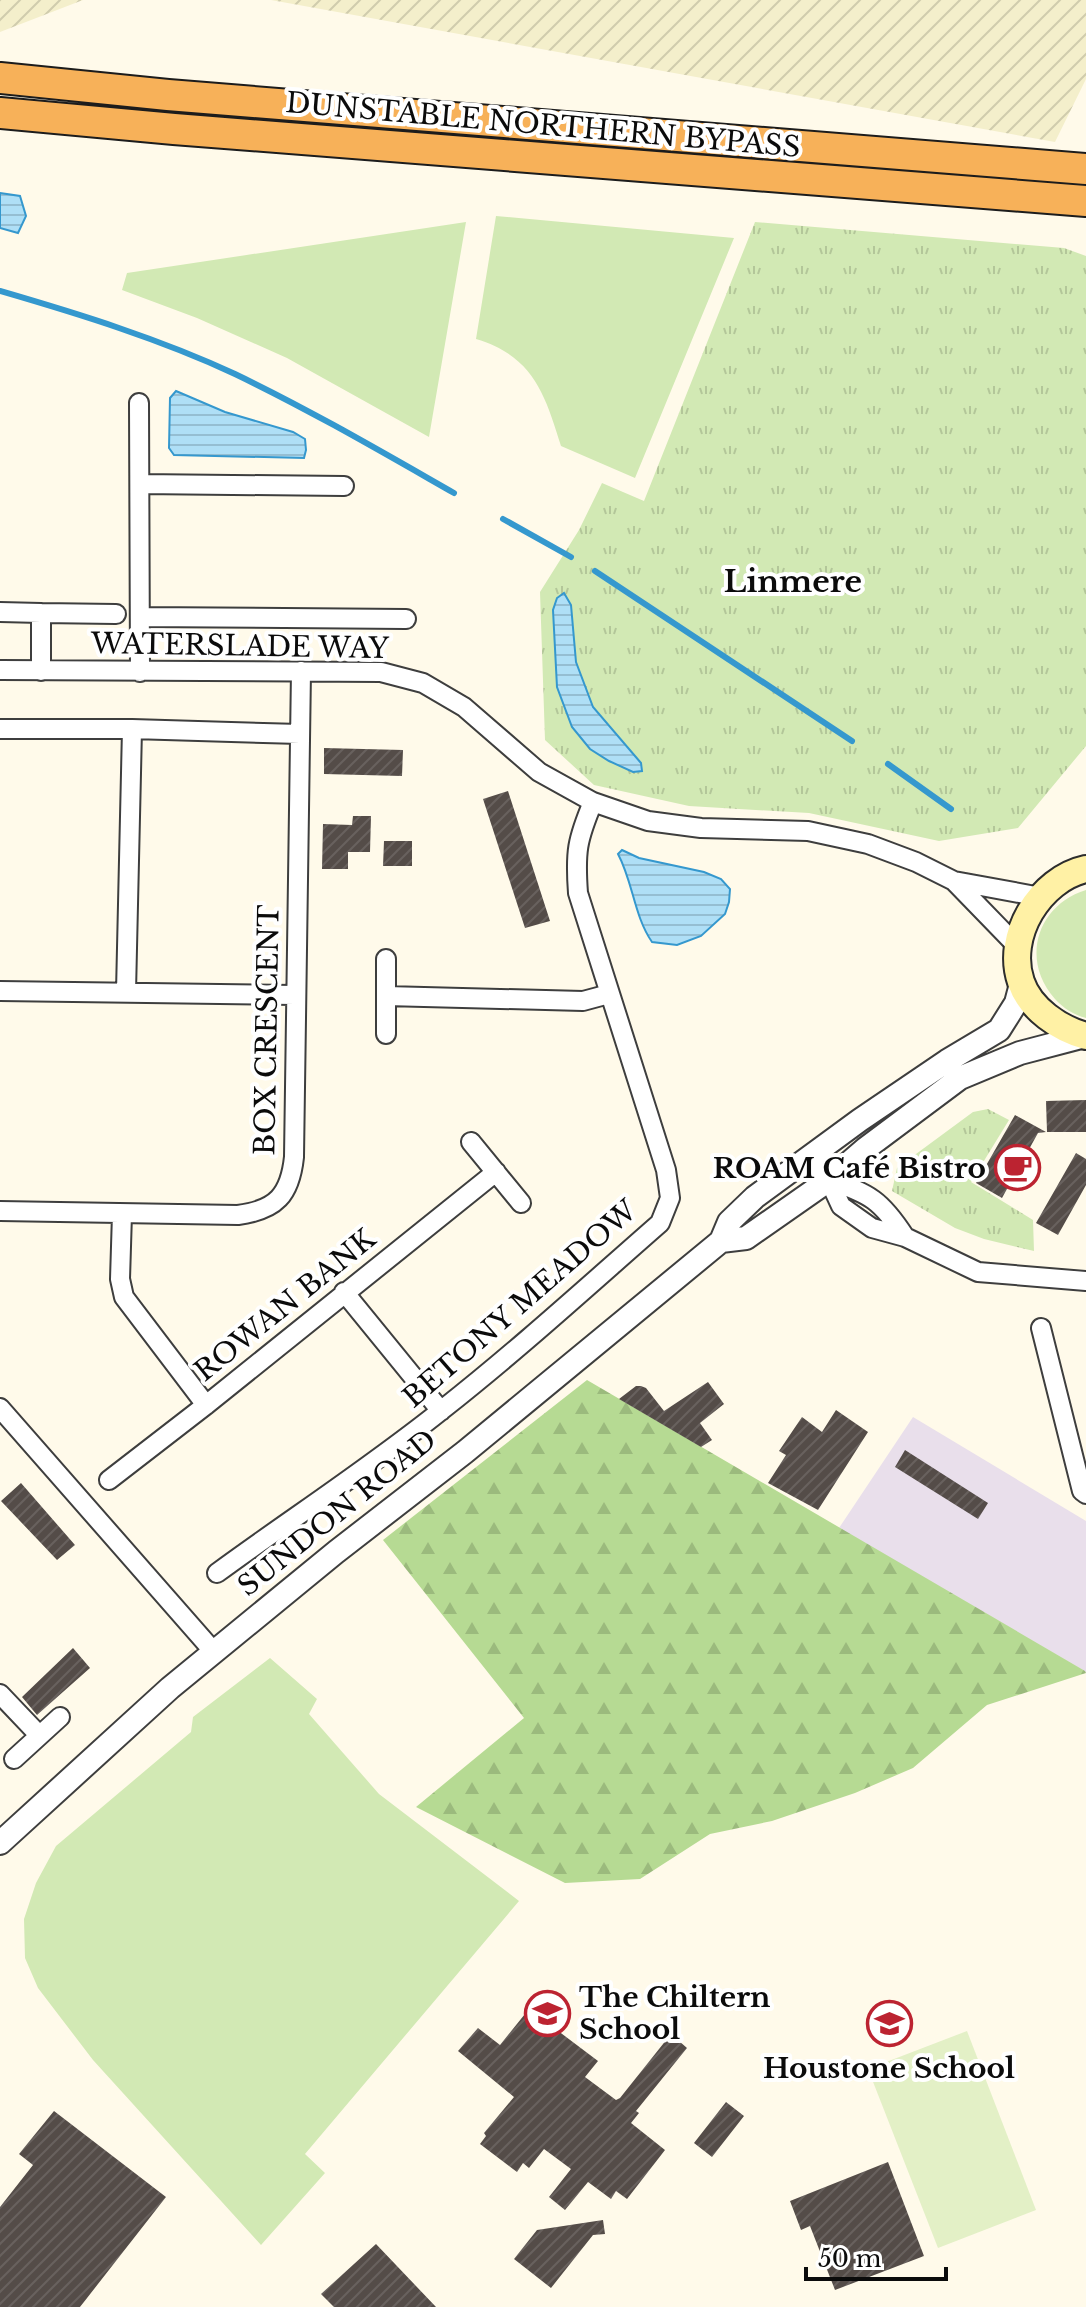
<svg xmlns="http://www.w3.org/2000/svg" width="1086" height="2307" font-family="'Libre Baskerville',serif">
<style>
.industrial{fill:#e9dfeb}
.farmland{fill:url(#farmland-furrows)}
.grass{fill:#d2e9b4}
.forest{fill:url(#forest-firs)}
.park{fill:url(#park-tufts)}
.pitch{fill:#e3f0c6}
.water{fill:url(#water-rules);stroke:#3598ce;stroke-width:2}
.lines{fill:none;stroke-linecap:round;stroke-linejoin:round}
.stream{stroke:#3598ce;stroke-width:6}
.building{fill:url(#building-hatch)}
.minor-casing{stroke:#3e3e3e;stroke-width:22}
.tertiary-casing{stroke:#3e3e3e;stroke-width:26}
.secondary-casing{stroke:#2d2d2d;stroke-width:30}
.trunk-casing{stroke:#1c1c1c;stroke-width:34}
.minor{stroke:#fff;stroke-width:18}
.tertiary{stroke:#fff;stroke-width:22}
.secondary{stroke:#fff1a5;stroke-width:26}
.trunk{stroke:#f7b159;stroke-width:30}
.labels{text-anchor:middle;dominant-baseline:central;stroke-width:8;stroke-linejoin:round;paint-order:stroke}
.street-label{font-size:28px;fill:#0b0b0b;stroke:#fff}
.poi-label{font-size:28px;font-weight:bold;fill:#0b0b0b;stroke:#fff;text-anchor:end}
.neighbourhood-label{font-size:30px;font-weight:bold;fill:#0b0b0b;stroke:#fff}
</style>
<defs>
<pattern id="farmland-furrows" width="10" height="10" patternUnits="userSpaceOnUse" patternTransform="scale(2)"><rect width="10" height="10" fill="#f4efcb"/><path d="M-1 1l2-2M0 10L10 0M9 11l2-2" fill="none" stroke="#d0ccad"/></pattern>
<pattern id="forest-firs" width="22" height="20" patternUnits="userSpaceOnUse" patternTransform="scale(2)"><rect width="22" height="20" fill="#b6da93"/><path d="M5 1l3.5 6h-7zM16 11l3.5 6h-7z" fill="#9bba7d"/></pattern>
<pattern id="park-tufts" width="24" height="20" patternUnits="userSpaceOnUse" patternTransform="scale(2)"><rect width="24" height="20" fill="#d2e9b4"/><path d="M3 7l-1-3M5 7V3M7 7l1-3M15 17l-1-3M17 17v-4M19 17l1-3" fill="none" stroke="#b3c699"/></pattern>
<pattern id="water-rules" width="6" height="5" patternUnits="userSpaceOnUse" patternTransform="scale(2)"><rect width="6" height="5" fill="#afdff6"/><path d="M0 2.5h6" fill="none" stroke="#95bed2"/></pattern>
<pattern id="building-hatch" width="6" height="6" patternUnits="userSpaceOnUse" patternTransform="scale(2)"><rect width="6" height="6" fill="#544c48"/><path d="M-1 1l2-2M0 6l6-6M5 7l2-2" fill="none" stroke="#68615e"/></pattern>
</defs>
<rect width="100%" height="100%" fill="#fffaea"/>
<path class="industrial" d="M913,1417L1086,1521V1672L839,1528Z"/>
<path class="farmland" d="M0,0H83L0,32Z
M271,0H1086V79L1055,142Z"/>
<path class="grass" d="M496,216L734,238L635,478L561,446C545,394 533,356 476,339Z
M466,222L429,437L287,358L197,318L122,290L127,273Z
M1086,890V1018C1074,1015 1063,1008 1055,999C1020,960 1037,905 1086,890Z
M270,1658L317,1699L309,1714L379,1794L519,1901L305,2154L325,2173L261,2245L93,2060L38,1988L25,1958L24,1919L36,1883L56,1846L191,1732L193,1717Z"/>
<path class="forest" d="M587,1380L1085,1671L1086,1673L987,1705L913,1768L855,1793L772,1821L710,1834L640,1879L565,1883L416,1807L524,1718L383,1540Z"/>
<path class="park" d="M755,222L1064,248L1086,256V746L1018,828L939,841L809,813L689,806L594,785L545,740L540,592L579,530L602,483L644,501Z
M988,1109L1009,1120L971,1182L1033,1220L1034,1251L984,1239L955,1228L892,1191L897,1168L973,1112Z"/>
<path class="pitch" d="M967,2031L1036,2210L938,2248L868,2069Z"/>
<path class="water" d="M0,193L20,196L26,216L18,233L0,228Z
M176,391L225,412L293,432L305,439L306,450L304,458L174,455L169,448L170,398Z
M564,593L571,605L576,662L593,707L641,763L642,771L633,772L609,761L590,749L572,727L557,687L553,610L557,598Z
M622,850L639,858L704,872L721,879L730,889L729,902L725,914L701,936L677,945L652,942C634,916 633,882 618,854Z"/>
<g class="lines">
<path class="stream" d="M0,291C79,314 160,339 235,374C310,410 382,452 454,493
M503,519L571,557
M595,571L852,741
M888,764L951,809"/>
</g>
<path class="building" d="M324,748L403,750L402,776L324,774Z
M508,791L550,921L525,928L483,799Z
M353,816H371L370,852H348V869H322L323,824L352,825Z
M384,841H412V866H383Z
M1086,1100V1132H1047L1046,1101Z
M1015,1115L1046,1132L1038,1133L1002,1198L976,1183Z
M1076,1153L1086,1159V1185L1058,1235L1036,1223Z
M708,1382L724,1404L700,1423L712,1440L701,1447L619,1399L636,1386H641L646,1388L664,1411Z
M836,1410L868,1432L818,1510L768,1483L786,1455L779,1451L802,1417L822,1432Z
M905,1450L988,1503L978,1519L895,1467Z
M21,1483L75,1545L57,1560L1,1501Z
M73,1648L90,1668L37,1715L22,1697Z
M529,2009L598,2061L585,2077L616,2100L620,2098L671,2034L687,2048L636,2111L639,2113L631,2123L665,2150L627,2199L616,2191L611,2199L588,2182L565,2210L549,2197L571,2169L544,2149L529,2168L523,2163L517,2172L480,2144L486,2136L484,2133L514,2097L458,2051L478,2028L500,2045Z
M726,2102L744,2116L712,2157L694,2143Z
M54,2111L166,2197L80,2307H0V2207L33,2165L19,2154Z
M888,2162L924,2256L835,2290L810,2226L801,2230L790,2201Z
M603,2220L605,2234L593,2235L551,2288L514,2259L537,2230Z
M376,2244L436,2307H334L321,2294Z"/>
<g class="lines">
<defs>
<path id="minor" d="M139,403L140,672
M140,484L344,486
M0,612L41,613
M140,617L406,619
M0,670L381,672L423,683L464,707L539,772L593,802L648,821L701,828L808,831L868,844L916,862L954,881L1041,897
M41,671V613L116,614
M0,729H132
M954,881L1019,948
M386,959V1034
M0,991L295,995
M126,992L132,729L300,734
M386,996L583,1001L609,994
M471,1142L521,1203
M810,1156L829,1180L841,1206L872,1228L905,1237L978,1272L1086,1281
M829,1180C870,1194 881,1200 905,1237
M0,1211L238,1215C276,1210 290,1195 294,1157L301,671
M122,1214L120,1279L124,1297L206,1405
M344,1292L441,1411
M1041,1328L1082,1491L1086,1494
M0,1408L214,1652
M109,1480L206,1405L496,1172
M217,1573C292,1518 371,1467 443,1409C518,1350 588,1286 660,1223L670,1198L666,1170L578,893C575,852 577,840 593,802
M0,1694L39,1735
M14,1759L60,1717"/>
<path id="tertiary" d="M721,1241L746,1238L829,1180L865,1149L960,1078L1020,1053L1085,1036
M0,1843L170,1688L336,1552L465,1452L721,1241L729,1222L755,1197L860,1120L947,1061L999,1030L1016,1003L1021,984"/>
<path id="secondary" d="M1086,869C1040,879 1005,936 1021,982C1030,1009 1060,1029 1086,1036"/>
<path id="trunk" d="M0,78L168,95L1086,169
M0,113L174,129L1086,201"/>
</defs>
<use href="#minor" class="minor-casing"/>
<use href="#tertiary" class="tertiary-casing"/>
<use href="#secondary" class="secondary-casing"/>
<use href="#trunk" class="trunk-casing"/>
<use href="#minor" class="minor"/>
<use href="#tertiary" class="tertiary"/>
<use href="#secondary" class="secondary"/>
<use href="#trunk" class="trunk"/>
</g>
<defs>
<symbol id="cafe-ring" viewBox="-11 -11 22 22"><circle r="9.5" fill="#fff" stroke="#bc2331" stroke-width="1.5"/><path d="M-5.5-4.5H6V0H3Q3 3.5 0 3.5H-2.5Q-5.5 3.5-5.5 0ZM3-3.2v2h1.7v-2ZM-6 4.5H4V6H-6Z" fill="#bc2331"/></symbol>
<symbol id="school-ring" viewBox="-11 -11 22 22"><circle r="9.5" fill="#fff" stroke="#bc2331" stroke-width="1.5"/><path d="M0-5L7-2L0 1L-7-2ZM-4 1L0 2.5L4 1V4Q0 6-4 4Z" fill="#bc2331"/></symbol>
</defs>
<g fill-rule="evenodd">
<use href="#cafe-ring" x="992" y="1142" width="51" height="51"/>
<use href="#school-ring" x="522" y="1988" width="51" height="51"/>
<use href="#school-ring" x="864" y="1998" width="51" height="51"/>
</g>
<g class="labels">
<g class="street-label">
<text transform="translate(543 125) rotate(5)">DUNSTABLE NORTHERN BYPASS</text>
<text transform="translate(240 646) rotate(1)">WATERSLADE WAY</text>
<text transform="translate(267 1030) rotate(-89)">BOX CRESCENT</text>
<text transform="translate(520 1304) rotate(-41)">BETONY MEADOW</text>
<text transform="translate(285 1305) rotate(-39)">ROWAN BANK</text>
<text transform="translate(337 1513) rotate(-39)">SUNDON ROAD</text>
</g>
<g class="poi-label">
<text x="986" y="1168">ROAM Café Bistro</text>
<text x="579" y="1997" text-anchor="start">The Chiltern<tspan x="579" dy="32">School</tspan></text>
<text x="889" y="2068" text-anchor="middle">Houstone School</text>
</g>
<g class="neighbourhood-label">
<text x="793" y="581">Linmere</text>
</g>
</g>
<path d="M806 2267v12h140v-12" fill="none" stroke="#0b0b0b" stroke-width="4"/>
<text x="818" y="2267" font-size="24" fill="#0b0b0b" stroke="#ffffff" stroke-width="6" paint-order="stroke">50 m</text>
</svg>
